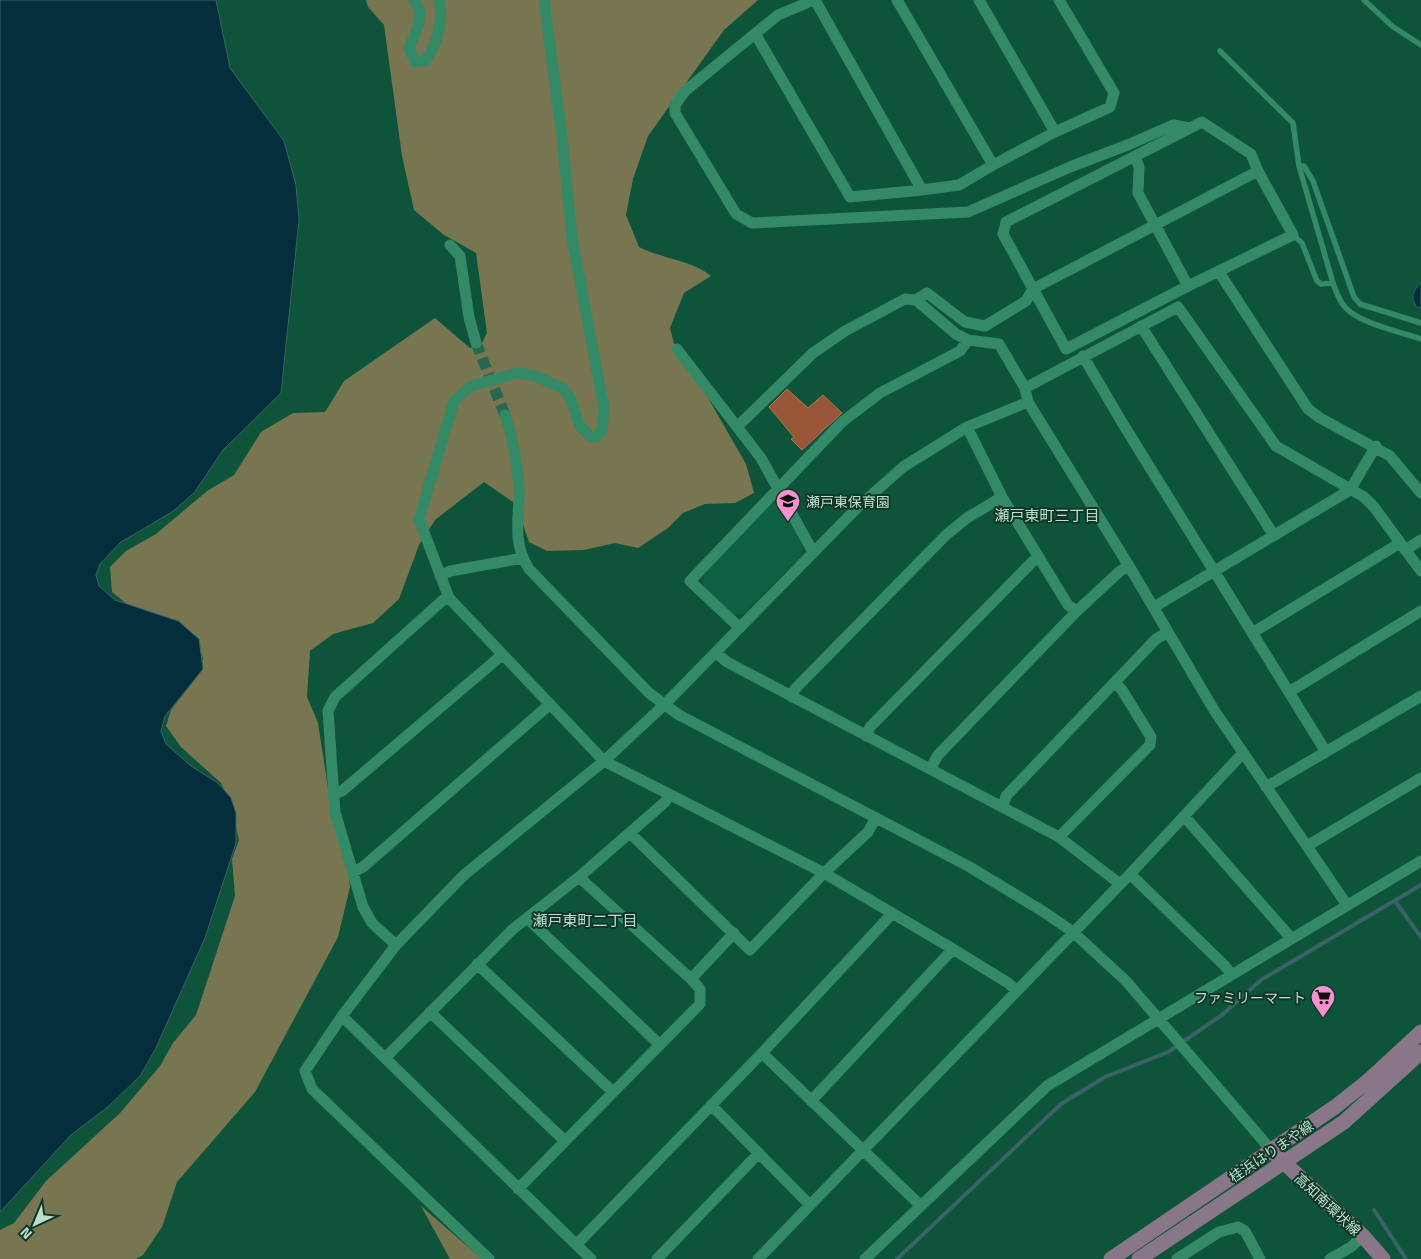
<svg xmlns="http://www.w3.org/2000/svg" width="1421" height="1259" font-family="'Titillium Web','Noto Sans JP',sans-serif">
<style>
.built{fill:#0e6044}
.green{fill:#787551}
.water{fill:#042e3b;stroke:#3a6366}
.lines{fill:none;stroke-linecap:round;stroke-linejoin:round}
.stream{stroke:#3a6366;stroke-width:4}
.building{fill:#995538;stroke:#b97355}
.street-tunnel{stroke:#276950;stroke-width:11;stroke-dasharray:11 5.5;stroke-linecap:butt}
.lane{stroke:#348a67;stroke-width:5.5}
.street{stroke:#348a67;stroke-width:11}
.primary{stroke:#897789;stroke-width:15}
.labels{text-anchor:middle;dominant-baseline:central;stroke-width:4;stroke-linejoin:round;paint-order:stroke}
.poi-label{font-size:14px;fill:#b9e0cc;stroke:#113526;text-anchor:start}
.street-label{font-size:14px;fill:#b9e0cc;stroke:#113526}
.neighbourhood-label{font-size:15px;fill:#b9e0cc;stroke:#113526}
</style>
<rect width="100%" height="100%" fill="#0d543a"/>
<path class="built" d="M770,503L781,504L802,545L801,556L743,614L732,615L703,586V575Z"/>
<path class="green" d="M366,0H758L724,30L648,136L633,179L626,215L639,247C663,259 691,260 711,276L684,293L670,328L678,359L696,377L746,464L754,493L735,503L705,504L683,513L668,528L638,548L615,543L584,550L547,551L529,542L516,504L484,482L435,520L419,545L399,599L373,623L333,634L310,651L307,697L318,723L332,814L348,864L350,887L338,937L255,1092L177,1182L162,1227L143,1255L136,1259H0V1230L14,1223L46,1181L120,1113L160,1066L173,1043L196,1015L235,896L232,859L239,840L231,804L221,783L181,747L166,726L171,710L196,678L203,659L197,638L178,620L139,614L112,592L110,567L126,551L156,534L207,491L234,475L261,432L293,413L325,412L344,381L435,318L470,348L481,345L487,333L476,253L444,235L414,210L402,156L384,25L368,7Z
M421,1206L482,1259H450Z"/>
<path class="water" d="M0,0H216L230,68L284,141L296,185L299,220L281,393L223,450L194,493L172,512L121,542L100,564L96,575L99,586L115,600L178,621L199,639L203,669L165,716L161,731L166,744L191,766L218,783L231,798L236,813V843L205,938L155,1050L140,1076L109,1106L71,1135L0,1212Z
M1421,282V308L1417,307C1409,297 1414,291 1421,282Z"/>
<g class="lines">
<path class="stream" d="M1395,901L1421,937
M1374,1210L1406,1259
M897,1259L1061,1104L1105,1077L1168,1052L1222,1015L1261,980L1421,885"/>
</g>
<path class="building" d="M787,389L808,408L823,395L842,413L802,450L791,439L794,437L769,407Z"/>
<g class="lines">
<path class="street-tunnel" d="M476,343L505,415"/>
<path class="lane" d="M1364,0L1392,26L1421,45
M1220,51L1293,123L1299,166L1333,283
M1299,166H1304L1313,181L1354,297L1360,304L1421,323
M1293,235L1302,243L1317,281L1321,284L1333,283C1336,291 1339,301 1345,307C1358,323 1401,332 1421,339"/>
<path class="street" d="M414,0C427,16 415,32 409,48L415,62L425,61C437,46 444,18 439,0
M544,0L562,137L572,238L604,408L602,430L597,437H591L580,426L570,397L561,387L532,375L517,373L471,386L454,401L419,519L449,598L604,761L824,873L953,949L1008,983L1017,991
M814,0L778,15L685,91L675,105V113L736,214L752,223L968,212L1070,167L1130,144L1173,125L1190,128
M815,0L922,190L959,185L993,165L897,0
M979,0L1055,132L993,165
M756,35L850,197L922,190
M1055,132L1110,107L1114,93L1059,0
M1135,157L1139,167L1138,193L1188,286L1066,349L1003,234L1006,222L1202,122L1251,154L1258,171L1293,235L1188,286
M450,245L460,256L469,317L476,343
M1219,272L1308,409L1320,418L1390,456L1421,493
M916,300L956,334L968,340L999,344L1025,388L1028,402L1129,566L1214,710L1347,905
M1141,326L1273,534
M677,349L761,458L813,552
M1083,356L1123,424L1326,752
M1025,388L1178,307L1276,446L1364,497L1374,507L1421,571
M505,415C513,439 517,461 519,487C520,518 511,540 529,569L649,693L679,715L968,866L1044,912L1073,932L1126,981L1272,1151
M738,426L813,353L845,331L905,299L916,300L927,293L965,322L985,326L1026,301L1033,289L1258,171
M967,427L1002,497L1068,605L1077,611
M1405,550L1421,540
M440,576L450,571L523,558
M1154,607L1350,490L1376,446
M740,628L690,581L842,422L880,393L960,351L968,340
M1252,633L1400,543
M716,653L727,662L1059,837L1120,884
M1289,692L1421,611
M792,697L795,689L946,535L967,518L1002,497
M866,736L870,727L1038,556
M930,769L938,755L1077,611L1120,571L1129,566
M1266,787L1421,696
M333,794L342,791L502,655
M1003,807L1006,796L1156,639L1168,632
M1184,816L1291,938
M630,833L750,950L824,873L868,832L875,819
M1059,837L1150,745L1151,737L1122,690L1115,682
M1307,846L1421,778
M353,872L363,867L549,705
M1130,874L1225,966L1231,974
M527,918L660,1045
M396,945L372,923L363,907L335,812L328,711L335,697L443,600L449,598
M477,964L613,1092
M691,979L734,933
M430,1012L565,1141
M342,1016L591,1259
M762,1053L921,1206
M386,1057L513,929L579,877L665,802L669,795
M811,1101L953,949
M711,1105L810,1205
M518,1189L700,1004V989L691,979L579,877
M577,1244L762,1053L891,915
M489,1259L312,1089L305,1071L342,1016L396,945L464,875L604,761L664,705L859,506L903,467L967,427L1028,402
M657,1259L759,1153
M758,1259L1130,874L1242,754
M865,1259L1047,1086L1421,861
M1177,1259L1219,1232L1238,1227L1245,1231L1260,1259
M1330,1259L1351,1247L1363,1236"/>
<path class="primary" d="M1277,1156L1363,1236L1383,1259
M1111,1259L1335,1107L1369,1080L1421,1032
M1139,1259L1344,1122L1421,1052"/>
</g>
<defs>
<symbol id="school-pin" viewBox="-11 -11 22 30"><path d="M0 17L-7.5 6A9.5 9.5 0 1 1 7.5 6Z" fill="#f690cf" stroke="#113526"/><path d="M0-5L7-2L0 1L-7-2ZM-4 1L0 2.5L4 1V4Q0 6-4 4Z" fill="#111"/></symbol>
<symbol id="supermarket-pin" viewBox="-11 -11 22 30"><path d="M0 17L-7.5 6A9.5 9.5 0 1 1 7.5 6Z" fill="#f690cf" stroke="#113526"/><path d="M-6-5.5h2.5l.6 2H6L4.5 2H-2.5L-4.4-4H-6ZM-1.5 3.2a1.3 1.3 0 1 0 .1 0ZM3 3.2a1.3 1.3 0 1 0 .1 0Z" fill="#111"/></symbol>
</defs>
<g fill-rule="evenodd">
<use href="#school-pin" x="774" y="487" width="28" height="38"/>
<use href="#supermarket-pin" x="1309" y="983" width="28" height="38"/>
</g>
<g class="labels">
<g class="poi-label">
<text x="806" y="501">瀬戸東保育園</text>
<text x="1306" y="997" text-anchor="end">ファミリーマート</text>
</g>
<g class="street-label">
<text transform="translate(1271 1151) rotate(-34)">桂浜はりまや線</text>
<text transform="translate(1328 1204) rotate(43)">高知南環状線</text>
</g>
<g class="neighbourhood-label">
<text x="1047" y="515">瀬戸東町三丁目</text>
<text x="585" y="920">瀬戸東町二丁目</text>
</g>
</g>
<g transform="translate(35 1224) rotate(224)" stroke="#113526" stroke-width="4" paint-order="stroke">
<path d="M0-4L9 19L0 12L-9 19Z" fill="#b9e0cc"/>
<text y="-8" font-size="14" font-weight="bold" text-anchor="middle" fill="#b9e0cc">N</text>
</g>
</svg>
